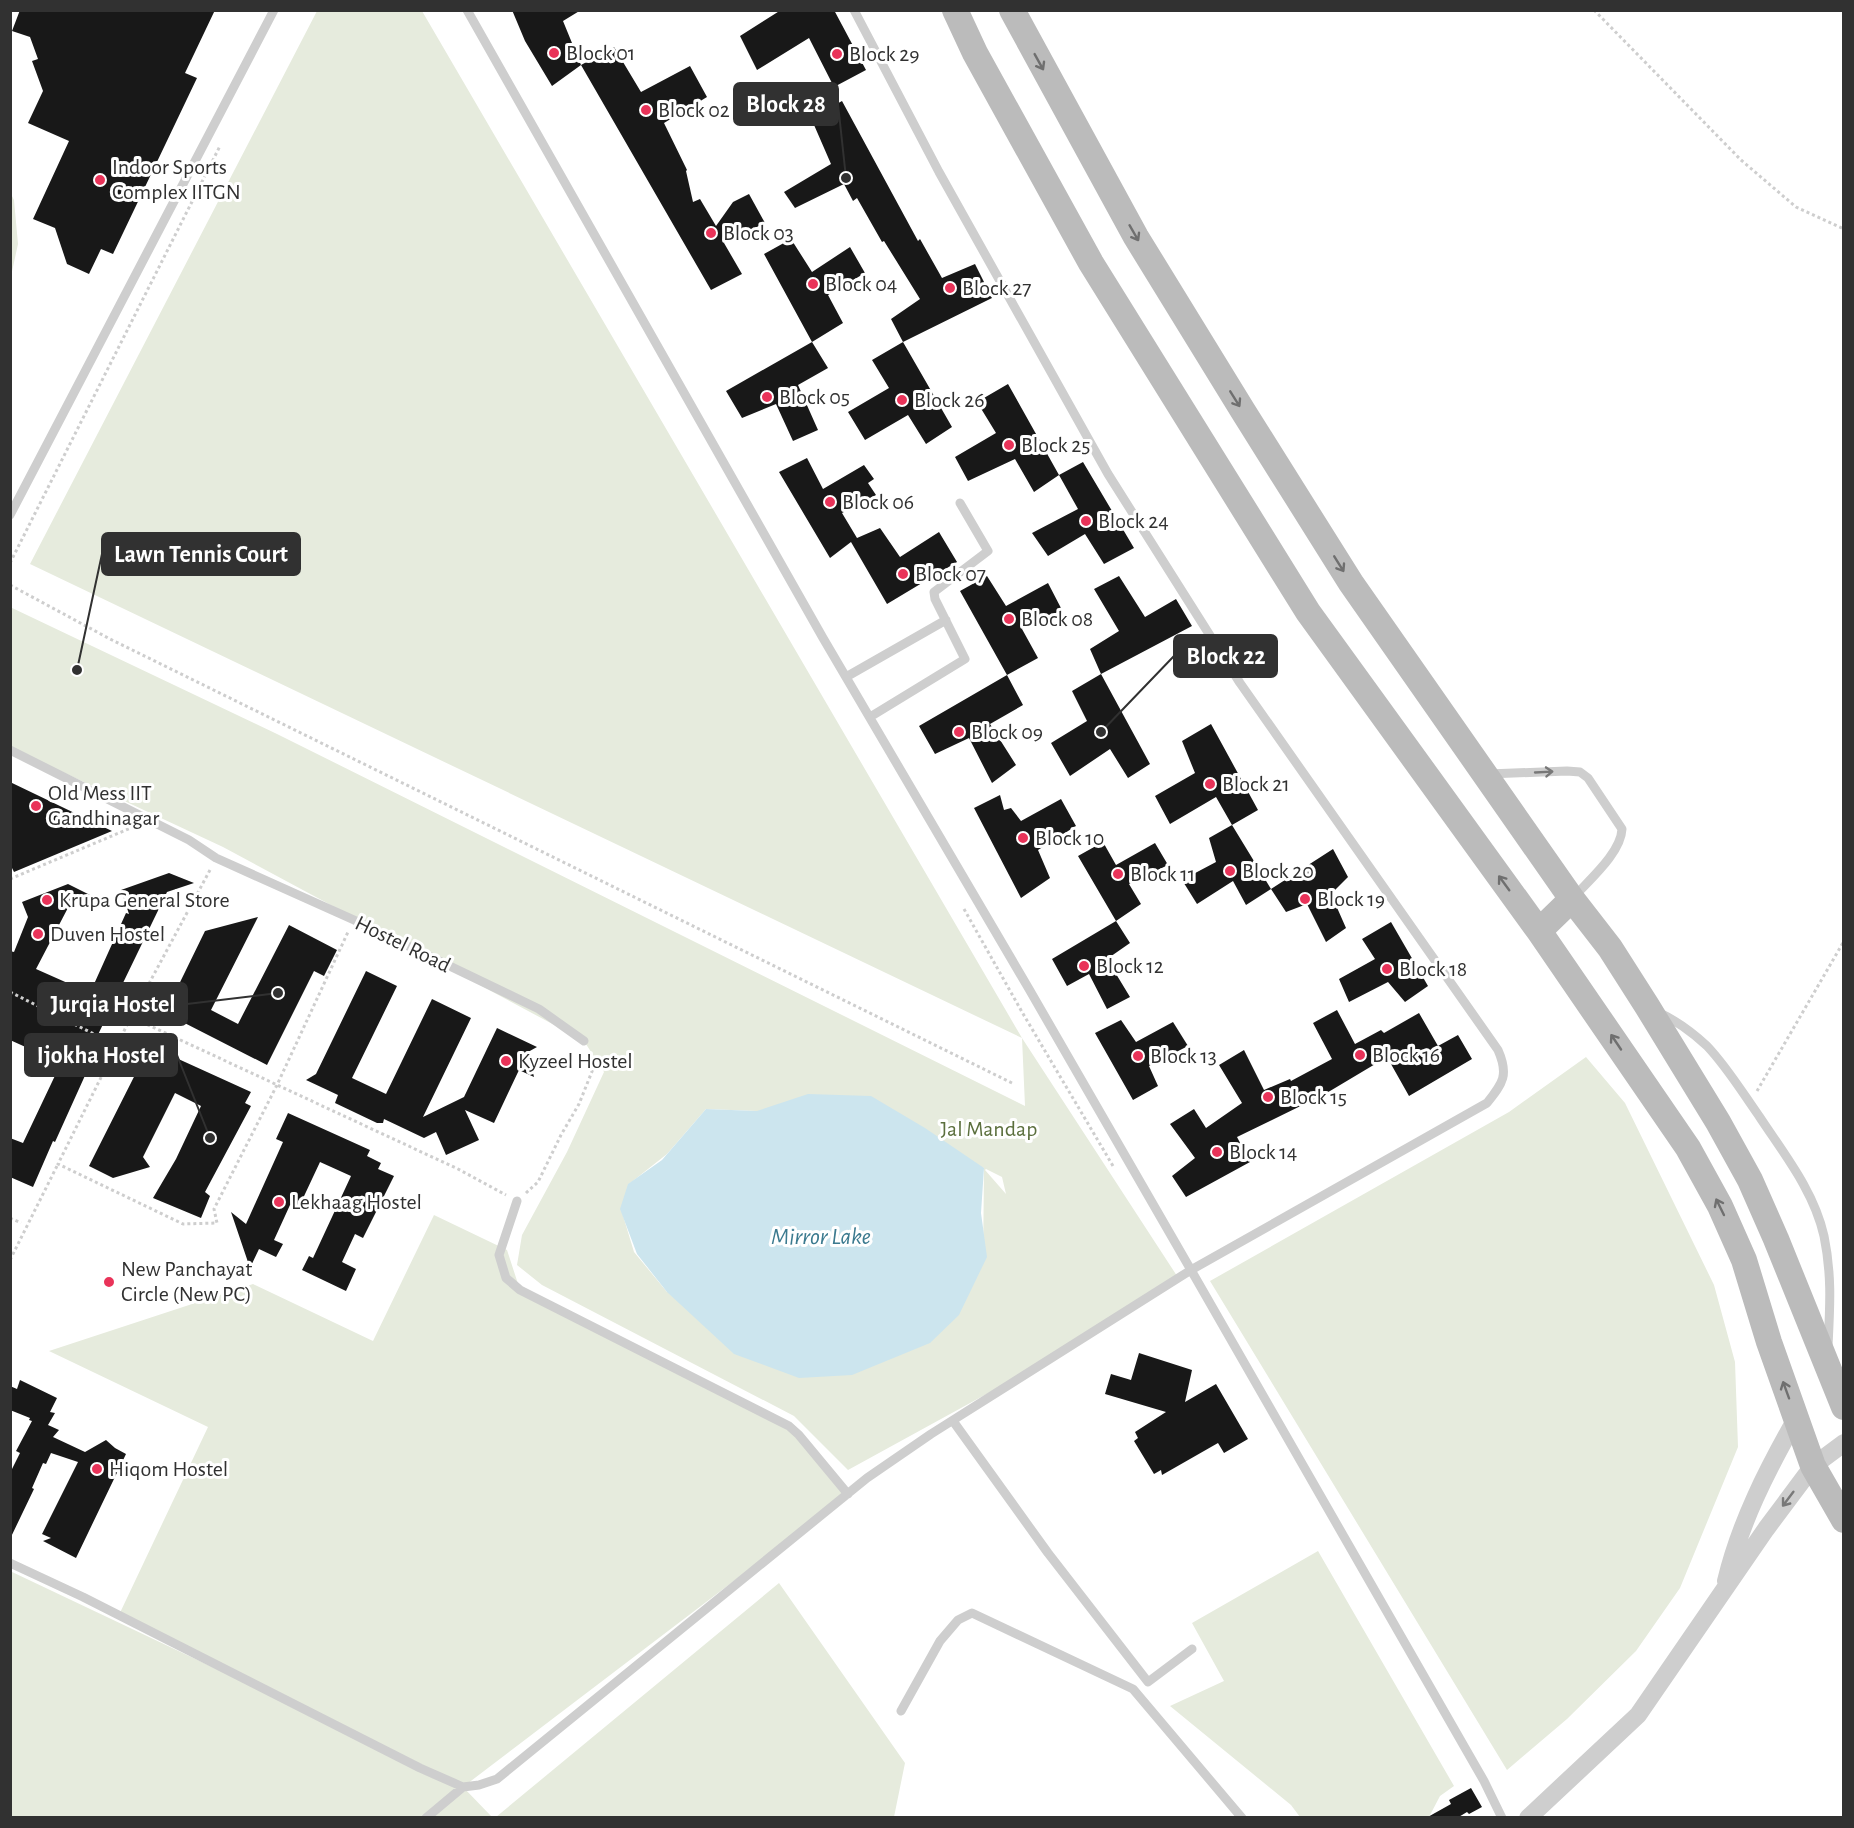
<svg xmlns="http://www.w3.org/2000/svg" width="1854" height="1828" font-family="'Alegreya Sans',sans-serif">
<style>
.green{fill:#e6ebdd;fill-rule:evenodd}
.water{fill:#cce5ee}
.building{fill:#181818}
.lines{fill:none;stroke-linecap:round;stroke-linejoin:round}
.path{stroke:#cecece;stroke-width:3;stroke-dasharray:3 3;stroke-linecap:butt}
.lane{stroke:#cecece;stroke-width:9}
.street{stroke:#cecece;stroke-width:18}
.secondary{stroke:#bbb;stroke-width:26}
.oneway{stroke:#6f6f6f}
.oneway2{stroke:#787878}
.poi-dot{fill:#e93359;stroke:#fff;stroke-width:2}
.labels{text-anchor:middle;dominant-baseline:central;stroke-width:6;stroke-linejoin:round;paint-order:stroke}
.poi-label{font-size:22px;fill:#313131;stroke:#fff;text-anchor:start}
.street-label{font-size:22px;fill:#313131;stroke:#fff}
.park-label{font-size:22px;fill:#5b6f3d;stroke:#fff}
.water-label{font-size:24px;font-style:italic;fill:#3b7a8f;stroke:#fff}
.leader{fill:none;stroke:#313131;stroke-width:2}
.callout-dot{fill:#313131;stroke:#fff;stroke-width:2}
.callout{fill:#313131;stroke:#313131;stroke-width:2}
.callout-label{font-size:24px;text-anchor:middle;font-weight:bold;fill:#fff}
</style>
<rect width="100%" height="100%" fill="#fff"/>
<path class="green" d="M317,11H422L1022,1038L1179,1279L1045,1362L848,1470L794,1416L542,1285L517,1265L522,1235L567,1152L604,1072L584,1041L223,847L11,748L10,607L277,734L1025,1106L1022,1038L30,564ZM706,1109L757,1111L984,1168L983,1265L667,1292L634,1252L621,1209L629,1184L667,1154ZM986,1169L1002,1177L1006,1194L985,1170Z
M11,194L14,200L18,244L11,276Z
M1586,1057L1625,1103L1714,1285L1735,1362L1738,1447L1680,1588L1636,1651L1567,1719L1507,1770L1210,1281L1509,1112Z
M434,1215L507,1250L520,1290L799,1435L848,1494L463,1787L492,1817H11L10,1571L379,1746L118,1617L208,1427L49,1351L253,1284L373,1341Z
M1318,1551L1454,1786L1440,1796L1429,1817H1300L1291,1805L1170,1706L1224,1681L1192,1623Z
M779,1583L905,1763L894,1817H496Z"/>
<path class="water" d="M808,1094L871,1096L925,1128L984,1168L981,1213L987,1257L959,1315L930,1343L852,1375L799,1378L734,1354L667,1292L637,1254L620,1209L628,1184L662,1160L706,1109L757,1111Z"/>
<path class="building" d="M20,10H215L185,73L197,78L113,254L101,249L89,274L67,264L55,228L33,219L69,141L28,123L43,91L32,61L38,59L30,37L12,31Z
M512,10H581L563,21L581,65L552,86L525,41Z
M781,10H834L866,70L834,87L809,38L757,70L740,36Z
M614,47L641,92L690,66L707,97L664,123L687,170L686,171L693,202L700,199L716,226L733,202L749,194L765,223L724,243L742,274L711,290L581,65Z
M842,101L918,241L920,239L942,278L975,264L992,298L903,342L891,319L920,299L884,241L882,242L857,198L853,201L844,184L795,208L784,192L831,164L811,118Z
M791,239L812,272L850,247L865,273L828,295L843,323L812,342L764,254Z
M812,342L828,368L798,385L818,430L793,441L776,404L742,418L726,391Z
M903,342L952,427L926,444L908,415L865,440L848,412L889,388L872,360Z
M1008,384L1059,475L1034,492L1015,459L968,481L955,457L996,433L977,402Z
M807,458L823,489L864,465L874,479L868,483L876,495L842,513L857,538L880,528L900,557L939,532L957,562L887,604L851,542L830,558L779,472Z
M1083,462L1134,548L1104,564L1085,534L1048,556L1032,533L1078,509L1059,475Z
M987,576L1006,606L1048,583L1062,610L1022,629L1038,658L1007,675L960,591Z
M1119,576L1145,617L1176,599L1192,626L1101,674L1090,649L1119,631L1094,589Z
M1101,674L1150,764L1128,778L1110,749L1070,776L1051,743L1087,721L1072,691Z
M1007,675L1023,705L990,724L1016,765L992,783L969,738L935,754L919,726Z
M1211,724L1258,810L1232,825L1216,797L1170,824L1155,796L1195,773L1182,741Z
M10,782L112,831L14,872L10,864Z
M1000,795L1004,810L1011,808L1021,821L1061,799L1076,826L1038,850L1050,878L1021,898L974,808Z
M1232,825L1271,889L1246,905L1233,881L1197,904L1182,880L1216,862L1209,838Z
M1103,842L1116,865L1155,843L1168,865L1129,884L1141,904L1116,921L1078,856Z
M1333,849L1348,877L1331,894L1346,928L1326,942L1307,904L1286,912L1271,889Z
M169,873L194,883L167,892L92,1047L97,1049L55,1142L53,1141L33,1187L10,1177V1138L23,1143L61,1063L10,1040V951L14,952L28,917L22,902L68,884L92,896L71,902L36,969L90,993L126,913L129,914L121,890Z
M258,917L211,1010L238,1024L289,925L337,950L324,976L314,971L267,1065L165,1013L205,931Z
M1116,921L1130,943L1107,959L1130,997L1107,1009L1089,974L1067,986L1052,959Z
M1391,922L1428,986L1405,1002L1388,982L1349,1002L1339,979L1375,959L1362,939Z
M366,971L397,986L352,1078L386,1094L432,999L471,1018L423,1117L464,1097L497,1028L537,1047L528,1052L534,1077L519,1070L494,1123L465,1110L479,1140L446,1155L436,1132L424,1138L384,1119L383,1123H377L335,1103L338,1095L306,1080L316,1074Z
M1337,1010L1355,1044L1381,1030L1384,1033L1419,1013L1438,1046L1458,1035L1472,1059L1409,1096L1387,1057L1325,1094L1237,1137L1250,1162L1186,1197L1172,1176L1195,1158L1170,1124L1194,1109L1206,1128L1242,1103L1219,1065L1244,1050L1264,1090L1290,1079L1291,1081L1332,1059L1313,1023Z
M1121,1020L1136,1042L1173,1022L1188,1046L1149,1066L1158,1086L1133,1100L1095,1033Z
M144,1057L168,1069L174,1057L251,1092L245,1103L251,1106L205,1192L210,1196L201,1218L153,1198L176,1159L201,1106L175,1093L143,1157L150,1167L113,1178L89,1166Z
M288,1113L370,1150L367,1156L381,1163L378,1169L394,1176L363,1238L355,1234L342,1262L356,1269L346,1291L302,1270L309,1256L313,1258L351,1176L320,1162L298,1209L290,1205L274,1240L283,1244L276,1257L259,1249L250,1268L231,1212L246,1224L283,1142L276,1139Z
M1139,1353L1192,1370L1185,1402L1216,1384L1248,1439L1224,1453L1218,1443L1162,1475L1161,1470L1154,1474L1134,1441L1138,1438L1135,1432L1166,1412L1105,1394L1111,1374L1131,1380Z
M20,1380L57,1398L50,1412L55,1413L48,1425L59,1430L53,1437L85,1452L106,1440L115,1448L126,1454L76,1558L43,1541L51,1538L42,1534L78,1462L51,1453L46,1464L43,1463L32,1488L34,1489L10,1539V1473L20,1453L16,1451L32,1421L29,1420L30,1418L10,1410V1386L17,1389Z
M1471,1788L1482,1807L1469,1814L1467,1812L1457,1818H1426L1451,1804L1449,1800Z"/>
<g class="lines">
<path class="path" d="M1594,10L1741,160L1796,207L1844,229
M10,563L220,146
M10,585L110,639L1012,1083
M210,870L131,1017L58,1164L183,1224L217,1223L214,1209L277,1085L348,932
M10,879L133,827
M964,909L1022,1012L1113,1166
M10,992L118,1046
M131,1017L458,1169L506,1195
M1757,1091L1844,941
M526,1193L538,1182L561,1135L579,1104L595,1064L589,1052
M10,1218L21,1223
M10,1260L58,1164"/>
<path class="lane" d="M467,10L823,638L1029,989L1191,1270L1487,1103C1503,1083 1509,1075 1498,1050L1240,683L1108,474L939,172L854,10
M10,515L274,10
M846,677L946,620
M870,717L965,659L935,599L934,592L988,551L960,503
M10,750L189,840L216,858L354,920L539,1009L584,1041
M1488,774L1567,771L1580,772L1588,778L1622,829C1621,853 1589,880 1573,898
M1658,1012C1675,1020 1693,1033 1707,1046C1727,1067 1742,1092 1759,1116C1784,1154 1814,1191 1824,1236C1832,1275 1830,1306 1828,1346
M517,1201L499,1255L506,1278L520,1290L789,1426L799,1435L848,1494
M953,1421L1048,1553L1148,1682L1192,1649
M10,1563L83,1597L420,1768L463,1787L479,1785L497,1779L867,1478L931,1434L1191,1270L1484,1781L1502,1818
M901,1711L940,1641L958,1620L972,1613L1133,1689L1242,1818
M426,1818L463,1787"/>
<path class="street" d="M1726,1581C1740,1523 1767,1470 1796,1419
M1528,1818L1638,1715L1766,1529L1813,1466L1844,1443"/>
<path class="secondary" d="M955,10L975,53L1091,263L1308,612L1539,931L1688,1148L1720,1206L1744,1260L1769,1342L1813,1466L1844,1520
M1012,10L1136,237L1243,411L1351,583L1572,899L1610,948L1647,1006L1718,1122L1750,1180L1776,1239L1844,1407
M1539,931L1572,899"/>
</g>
<defs><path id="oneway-shaft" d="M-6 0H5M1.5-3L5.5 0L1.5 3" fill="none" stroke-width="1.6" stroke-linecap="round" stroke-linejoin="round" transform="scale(1.5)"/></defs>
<g class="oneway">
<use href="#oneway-shaft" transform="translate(1039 62) rotate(61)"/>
<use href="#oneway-shaft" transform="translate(1134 233) rotate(60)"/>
<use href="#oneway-shaft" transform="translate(1235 399) rotate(58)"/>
<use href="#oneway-shaft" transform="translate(1339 564) rotate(58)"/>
<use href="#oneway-shaft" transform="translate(1504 883) rotate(-126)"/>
<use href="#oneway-shaft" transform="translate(1616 1042) rotate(-124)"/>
<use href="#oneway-shaft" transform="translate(1720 1207) rotate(-116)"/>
<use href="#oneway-shaft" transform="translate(1786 1390) rotate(-110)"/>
</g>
<g class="oneway2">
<use href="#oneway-shaft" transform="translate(1544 772) rotate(-3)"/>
<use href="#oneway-shaft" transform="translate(1788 1499) rotate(127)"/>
</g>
<g class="poi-dot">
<circle cx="554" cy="53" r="6"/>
<circle cx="837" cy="54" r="6"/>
<circle cx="646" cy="110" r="6"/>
<circle cx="100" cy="180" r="6"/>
<circle cx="711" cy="233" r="6"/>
<circle cx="813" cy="284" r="6"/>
<circle cx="950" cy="288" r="6"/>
<circle cx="767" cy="397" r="6"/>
<circle cx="902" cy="400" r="6"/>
<circle cx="1009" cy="445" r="6"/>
<circle cx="830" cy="502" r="6"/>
<circle cx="1086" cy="521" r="6"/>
<circle cx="903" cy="574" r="6"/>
<circle cx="1009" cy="619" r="6"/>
<circle cx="959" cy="732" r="6"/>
<circle cx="1210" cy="784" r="6"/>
<circle cx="36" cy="806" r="6"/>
<circle cx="1023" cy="838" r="6"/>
<circle cx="1230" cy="871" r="6"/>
<circle cx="1118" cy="874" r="6"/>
<circle cx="1305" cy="899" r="6"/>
<circle cx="47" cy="900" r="6"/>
<circle cx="38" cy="934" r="6"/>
<circle cx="1084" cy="966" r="6"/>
<circle cx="1387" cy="969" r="6"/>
<circle cx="1360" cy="1055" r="6"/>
<circle cx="1138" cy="1056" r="6"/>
<circle cx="506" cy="1061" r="6"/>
<circle cx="1268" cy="1097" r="6"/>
<circle cx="1217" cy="1152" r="6"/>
<circle cx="279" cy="1202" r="6"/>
<circle cx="109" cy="1282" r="6"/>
<circle cx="97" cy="1469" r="6"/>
</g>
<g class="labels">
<g class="poi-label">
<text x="566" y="53">Block 01</text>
<text x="849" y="54">Block 29</text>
<text x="658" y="110">Block 02</text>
<text x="112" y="167">Indoor Sports<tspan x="112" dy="25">Complex IITGN</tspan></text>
<text x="723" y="233">Block 03</text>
<text x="825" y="284">Block 04</text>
<text x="962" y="288">Block 27</text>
<text x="779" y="397">Block 05</text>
<text x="914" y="400">Block 26</text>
<text x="1021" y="445">Block 25</text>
<text x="842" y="502">Block 06</text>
<text x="1098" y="521">Block 24</text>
<text x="915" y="574">Block 07</text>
<text x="1021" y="619">Block 08</text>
<text x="971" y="732">Block 09</text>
<text x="1222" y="784">Block 21</text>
<text x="48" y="793">Old Mess IIT<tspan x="48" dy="25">Gandhinagar</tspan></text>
<text x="1035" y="838">Block 10</text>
<text x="1242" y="871">Block 20</text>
<text x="1130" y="874">Block 11</text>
<text x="1317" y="899">Block 19</text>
<text x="59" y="900">Krupa General Store</text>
<text x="50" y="934">Duven Hostel</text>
<text x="1096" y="966">Block 12</text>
<text x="1399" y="969">Block 18</text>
<text x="1372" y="1055">Block 16</text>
<text x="1150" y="1056">Block 13</text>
<text x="518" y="1061">Kyzeel Hostel</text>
<text x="1280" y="1097">Block 15</text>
<text x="1229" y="1152">Block 14</text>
<text x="291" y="1202">Lekhaag Hostel</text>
<text x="121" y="1269">New Panchayat<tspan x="121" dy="25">Circle (New PC)</tspan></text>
<text x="109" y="1469">Hiqom Hostel</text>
</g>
<g class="street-label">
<text transform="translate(403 944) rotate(26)">Hostel Road</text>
</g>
<g class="park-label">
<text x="989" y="1129">Jal Mandap</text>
</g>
<g class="water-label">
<text x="821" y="1237">Mirror Lake</text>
</g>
</g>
<path class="leader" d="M846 178L838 104M77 670L102 554M1101 732L1174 656M278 993L187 1004M210 1138L177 1055"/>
<g class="callout-dot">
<circle cx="846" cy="178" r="6"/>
<circle cx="77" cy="670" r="6"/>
<circle cx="1101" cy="732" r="6"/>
<circle cx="278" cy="993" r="6"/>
<circle cx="210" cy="1138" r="6"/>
</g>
<g class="callout">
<rect x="734" y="83" width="104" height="42" rx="6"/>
<rect x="102" y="533" width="198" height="42" rx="6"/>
<rect x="1174" y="635" width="103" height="42" rx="6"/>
<rect x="38" y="983" width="149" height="42" rx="6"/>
<rect x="25" y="1034" width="152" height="42" rx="6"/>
</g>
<g class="callout-label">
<text x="786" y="112">Block 28</text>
<text x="201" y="562">Lawn Tennis Court</text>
<text x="1226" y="664">Block 22</text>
<text x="113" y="1012">Jurqia Hostel</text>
<text x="101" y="1063">Ijokha Hostel</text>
</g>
<rect width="1854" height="1828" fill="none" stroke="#313131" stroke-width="24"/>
</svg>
